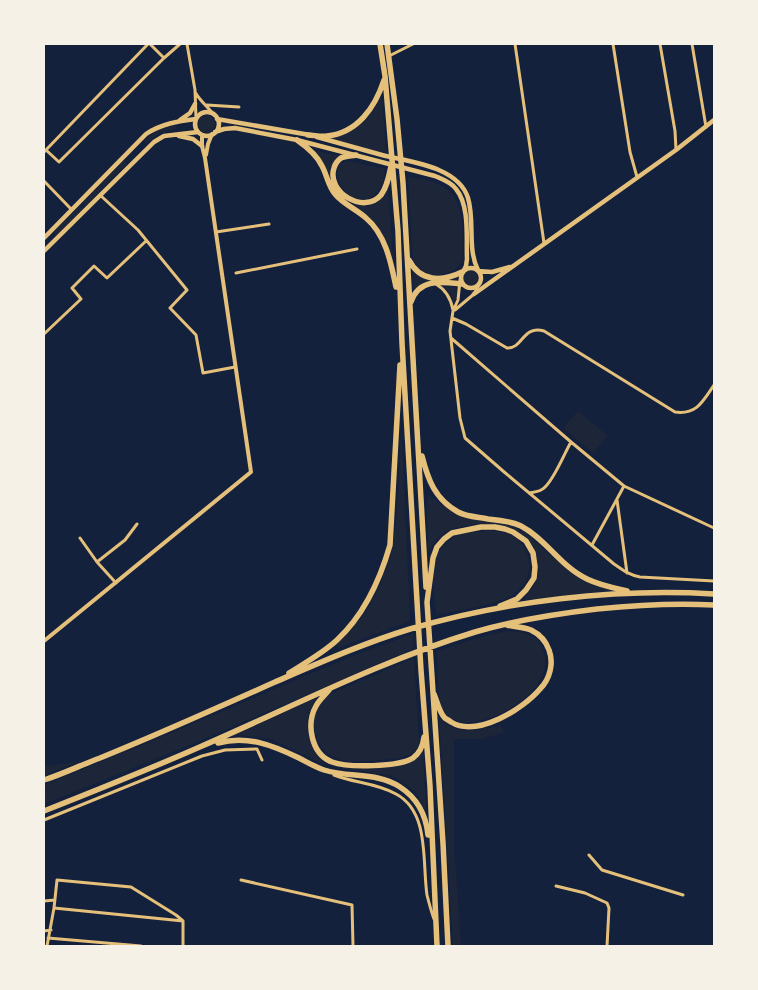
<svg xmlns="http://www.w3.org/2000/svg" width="758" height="990" font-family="Rubik,sans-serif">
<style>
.green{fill:#1d2539}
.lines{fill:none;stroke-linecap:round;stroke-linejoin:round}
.minor{stroke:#e5c07b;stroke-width:3}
.tertiary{stroke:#e5c07b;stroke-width:4}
.secondary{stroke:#e5c07b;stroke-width:4.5}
.motorway{stroke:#e5c07b;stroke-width:5.5}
</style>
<rect width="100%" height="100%" fill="#14213d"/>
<path class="green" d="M382,96L386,153L325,139C352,136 369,119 382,96Z
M197 124a9 9 0 1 1 18 0a9 9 0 1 1-18 0Z
M171,126H176V129L162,132L146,144L144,141L157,131Z
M313,150L338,156C315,182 352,217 376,203C382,200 385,194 388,189L393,258L386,240L381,232L369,216L344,200L333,188L323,162Z
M347,161L385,169C379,224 328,194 339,165Z
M123,162H126V165L104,186L101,184Z
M408,177C420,179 437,181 447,189C466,202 462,239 463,260C456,276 429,280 418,267C416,265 415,261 413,259Z
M100,185L103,188L86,206L83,203Z
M79,206L82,209L57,235L54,232Z
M413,270C423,283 443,277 458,276L457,281C442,281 423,278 414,292Z
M462 278a8 8 0 1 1 16 0a8 8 0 1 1-16 0Z
M442,287H457L456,297L454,303L450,294Z
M578,411L608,436L593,453L563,428Z
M400,439L402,440L410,621L338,648L336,644C401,588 397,516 400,439Z
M429,496L459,515L507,524L525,532L568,571L582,580L608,589V591L525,600C529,590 537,584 538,572C539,567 537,560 535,554C526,526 495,521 470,525C459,527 447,529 439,537C435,541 431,547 428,552L427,497Z
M469,532C480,532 495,529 506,533C533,543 538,578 514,594C497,605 458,610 437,615C433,590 426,555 451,539C456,535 463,534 469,532Z
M509,631C523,632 536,634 542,647C564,693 469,742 446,714C436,702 438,667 437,651L491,634Z
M413,634V649L197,742L44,804V785L140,746L355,655Z
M414,658L419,744C417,748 415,752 411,754C402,760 358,762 347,761C341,760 334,757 329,754C319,748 315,736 314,725C313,713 320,701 330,694Z
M318,697C305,714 303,732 315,751C317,755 320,761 324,763C338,771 389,769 404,765C412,763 417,755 423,749L426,812L419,798L414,791L397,778L389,775L344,769L322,764L271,739L260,737L236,735Z
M439,717C457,737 478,730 501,725L504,732L483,739H454V856L455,858L461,946H453Z
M81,761L44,775V767Z"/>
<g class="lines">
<path class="minor" d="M150,44L164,58
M187,44L195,90L196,118
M515,44L544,243
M613,44L630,152L637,177
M660,44L675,131L676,150
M692,44L706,127
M389,56L413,44
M195,92C200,101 208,107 214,115
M207,105L239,107
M46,150L59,162L164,58L180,44
M44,152L148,44
M44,181L71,209
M100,195L138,230L187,290L170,308L196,335L203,373L235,367
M216,232L269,224
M236,273L357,249
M460,280L458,300L453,311L450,331L460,418L465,438L503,471L614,564C623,570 629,575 640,577L714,581
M436,284C446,290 451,299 453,310
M455,310L474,294L480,282
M452,318L466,324L507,348C523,349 522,325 544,331L675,412C697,415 703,401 714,385
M44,334L81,299L72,288L94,266L107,278L146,241
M451,338L571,442L624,486L714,528
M529,493C534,492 540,492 544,488C554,480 564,454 571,442
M617,500L627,573
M80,538L97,562L116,583
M592,545L624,486
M97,562L125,540L137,524
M334,775C354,783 377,783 396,794C430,812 422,862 427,895C429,903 431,911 434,919
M44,820L202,756L225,750L257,749L262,760
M589,855L602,870L683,895
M241,880L352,905L353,946
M556,886L585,893L607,903L609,908L607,946
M44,901L55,900
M54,908L183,921
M44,931L51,930
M48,938L141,946
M47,946L54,908L57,880L131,887L176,915L183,921V946"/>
<path class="tertiary" d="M206,155L208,144L212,134
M44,641L251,472L205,158L202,146V135"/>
<path class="secondary" d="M195 124a12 12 0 1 1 24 0a12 12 0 1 1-24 0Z
M217,119L310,135
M180,120L190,113L195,104
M215,132L224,129L235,128L297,140L435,176C442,179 451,182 456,189C470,206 466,238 467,259L466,266L464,270
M179,136L193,139L202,146
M317,137C339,143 360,149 382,155C409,162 458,166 468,198C475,221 467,249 478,270
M44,238L146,134C161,124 178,121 196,119
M44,251L154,142L164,136L198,132
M461 278a10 10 0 1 1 20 0a10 10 0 1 1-20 0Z
M478,271L492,272L510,267
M474,294L676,150L714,120"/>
<path class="motorway" d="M380,44L385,76L398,231L402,343L421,670L430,786L437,946
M387,44L397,119L403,183L426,587
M308,135C314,135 320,137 327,136C357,133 375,108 384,80
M297,140C307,147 317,155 322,166C327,175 328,186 335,194C343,204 356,209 366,218C386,235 391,263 396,287
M356,155C351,156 345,156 341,158C337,161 335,164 334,168C326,192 364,215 381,195C387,187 389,176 391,166
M409,260C420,282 442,282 462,272
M411,302C419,278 441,282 462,284
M422,456C428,480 435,499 458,512C467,517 479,517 488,519C498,520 511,521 521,526C546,539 561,567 587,579C599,585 614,588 627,591
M289,673C305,663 323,653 337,640C365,614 380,580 390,545L400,365
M329,690C325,695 319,700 316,706C306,724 311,754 332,762C348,768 399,767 413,758C420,753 423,745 424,737
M434,694C437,701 439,711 444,717C445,719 449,720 451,722C477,738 523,709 540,689C550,679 554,663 549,650C546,641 539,634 531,630C523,627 514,627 507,625
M218,743C247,735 272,745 299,758C307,762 315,767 324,770C349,778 378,772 400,787C417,798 426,815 428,835
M44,780C63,774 81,765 100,758C159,734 217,708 275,682C319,663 364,643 410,629C505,601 615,588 714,594
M44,811C97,790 150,769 202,746C292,707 380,661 475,632C515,620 555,614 597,609C636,605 675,603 714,605
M448,946L443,843L427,602L433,558L437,547L444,539L452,533L481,527H495L505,529L513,532L526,541L533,553L535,567L534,578L526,590L517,599L500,606"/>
</g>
<rect width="758" height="990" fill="none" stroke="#f6f1e7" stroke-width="90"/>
</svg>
